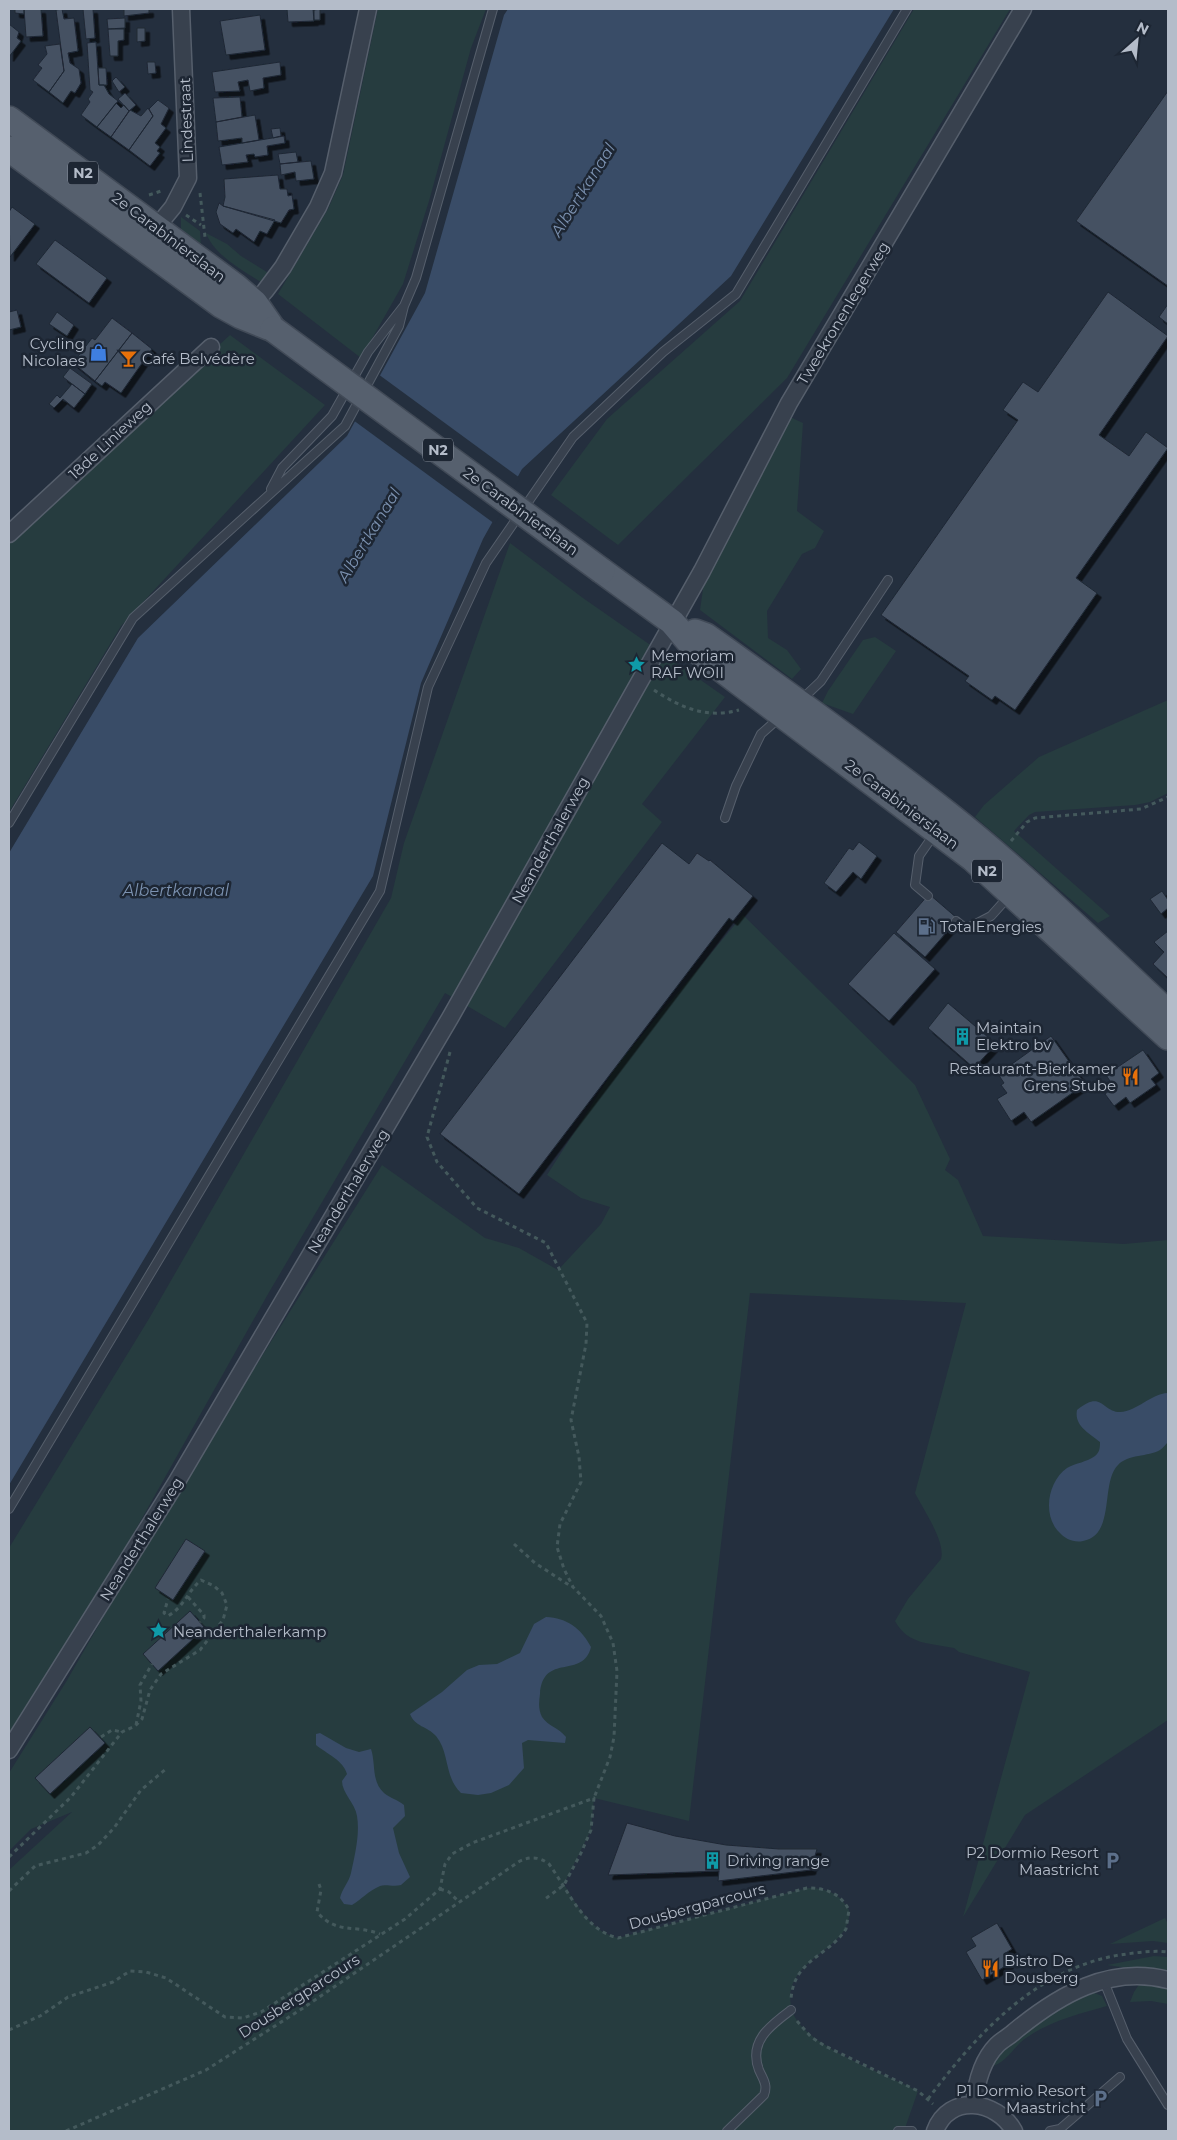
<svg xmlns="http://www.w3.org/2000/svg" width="1177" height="2140" font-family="Montserrat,sans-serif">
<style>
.green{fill:#263c3f}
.water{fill:#394c67}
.pier{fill:#242f3e}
.building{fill:#455162;stroke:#1f2835;filter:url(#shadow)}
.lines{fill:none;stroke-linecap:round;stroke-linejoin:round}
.service-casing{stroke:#565f6c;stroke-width:10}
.minor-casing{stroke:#565f6c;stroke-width:19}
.primary-casing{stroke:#414a57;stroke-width:28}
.path{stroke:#44595c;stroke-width:3;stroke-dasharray:4 4;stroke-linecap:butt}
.service{stroke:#38414e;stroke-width:8}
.minor{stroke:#38414e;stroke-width:16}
.primary{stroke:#56606e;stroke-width:25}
.primary-bridge-casing{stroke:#414a57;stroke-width:28;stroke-linecap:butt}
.primary-bridge{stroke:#56606e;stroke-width:25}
.labels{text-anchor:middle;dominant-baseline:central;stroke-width:5;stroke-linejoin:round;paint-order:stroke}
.shield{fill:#1d2633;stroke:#878f9c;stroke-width:1}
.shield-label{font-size:14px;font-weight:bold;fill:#b4bcc9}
.street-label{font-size:15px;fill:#b4bcc9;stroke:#1d2633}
.poi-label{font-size:15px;fill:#b4bcc9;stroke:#1d2633;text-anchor:start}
.water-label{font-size:16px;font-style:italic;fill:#7c92b1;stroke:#1d2633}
</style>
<defs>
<filter id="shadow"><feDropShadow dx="4.5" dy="4.5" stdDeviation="0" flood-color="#0009"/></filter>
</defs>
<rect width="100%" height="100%" fill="#242f3e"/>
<path class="green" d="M378,9H486L471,48L429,201L403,284L361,358L278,294L328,209L343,175Z
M914,9H1010L787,378L618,545L551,495L607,419L740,301Z
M181,217L200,231L201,245L199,252L181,232Z
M206,233L227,244L241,256L270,274L261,282C242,270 214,255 206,233Z
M230,335L325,405L121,626L9,812V541L18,529Z
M790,417L803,423L797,511L824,531L815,548L802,554L767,611L768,638L787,650L801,669L792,679L700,610L704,582Z
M510,543L583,598L725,697L642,804L662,822L505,1028L445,993L268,1294L9,1755V1548L150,1317L391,898L404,843Z
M875,637L896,651L853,714L822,703L828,691L863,640Z
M1168,700V793L1150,802L1135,805L1035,812L1029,815L1014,831L1110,916L1098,923L975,817L984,805L1039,757Z
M743,915L915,1085L950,1159L945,1170L958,1180L983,1236L1124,1244L1168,1240V1720L1025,1815L963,1917L1030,1672L959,1652L954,1648C930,1643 908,1645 895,1621L908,1599L941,1559C946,1542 923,1509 915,1493L966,1303L750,1293L689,1821L594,1798L591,1830L564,1884C577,1906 592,1932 618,1938L807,1888C826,1888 840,1893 849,1910C853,1952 778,1958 792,2010C801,2045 886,2074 918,2091L904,2131H9V1870L72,1812L31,1829L9,1851V1773L66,1682L162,1515L382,1165L485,1238L519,1248L558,1270L601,1224L610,1207L581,1198L547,1175L617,1065Z
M1165,1918L1168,1924V1943L1153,1941L1110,1944Z
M1154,1956L1168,1957V1974L1107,1965Z
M1140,1983L1168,1988V2004L1151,2001L1130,2002L1134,1992Z
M1092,1992L1102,1996L1107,2006C1079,2014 1050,2021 1026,2038C1013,2047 1007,2063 990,2067L1002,2049L1047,2012Z"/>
<path class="water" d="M508,9H894L731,276L522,469L483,539L421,683L373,876L9,1485V853L138,638L347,436L425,293L504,15Z
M1168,1393V1442C1166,1444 1163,1448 1160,1450C1148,1457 1128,1454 1118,1465C1100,1483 1116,1535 1083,1541C1074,1543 1065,1539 1059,1532C1042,1515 1048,1481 1067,1468C1076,1463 1087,1462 1095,1456C1100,1452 1100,1447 1100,1442C1089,1433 1074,1426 1077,1410C1102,1389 1102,1412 1120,1412C1138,1411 1150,1394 1168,1393Z
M546,1617C567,1618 581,1628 591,1647C583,1680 543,1652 540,1694C539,1702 538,1709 542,1717C548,1726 559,1728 566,1737L565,1743L528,1740L522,1743L524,1768L509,1785L491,1793L478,1795L461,1793C444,1777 450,1753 436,1736C427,1726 415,1727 410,1714L442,1692L467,1670L479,1665L497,1664L520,1653L534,1624Z
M320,1733L346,1748L359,1752L371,1749C376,1764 371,1781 384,1793C390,1798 398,1800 404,1805L405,1816L393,1828L399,1853L410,1877L401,1885C394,1887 385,1884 380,1886C367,1892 363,1898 352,1905L344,1904L340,1898C342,1889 349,1882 351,1873C355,1855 360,1834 357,1816C355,1803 342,1793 342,1781L347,1774C343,1760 327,1754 316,1745V1734Z"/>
<path class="pier" d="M378,374L520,478L495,524L353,420Z"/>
<path class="building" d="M15,9H24V14L15,13Z
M24,9H41L43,36L26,37Z
M62,9L64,19L74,18L78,51L68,53L70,63L79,69L81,83L75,93L71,91L63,103L49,92L64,71L56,10Z
M83,9H93L95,38L86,39Z
M124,9H149V13L124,16Z
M287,9H313L314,21L288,22Z
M320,9V20H314V10Z
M260,15L265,50L226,55L220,21Z
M125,18V28L108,29L107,19Z
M9,24L19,32L17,38L21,41L9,57Z
M137,28H145V41L137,42Z
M108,29H124V40L118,41V56H110Z
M96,42L99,85H104L109,94L118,101L97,127L81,115L90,102L88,99L93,92L90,90L87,43Z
M60,44L64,71L49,92L33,80L42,68L38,65L47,54L45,46Z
M147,62H155L156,73L148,74Z
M280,62L281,75L263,78L264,88L250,91L248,80L238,82L240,91L215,92L212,72Z
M98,68H106L107,85H99Z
M116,77L125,87L119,92L112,81Z
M1168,91V286L1076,221Z
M125,93L136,105L129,111L118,99Z
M240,97L242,117L216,122L213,98Z
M158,100L169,108L161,124L166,128L155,143L160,147L157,151L160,153L150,166L129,150L153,116L149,109Z
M116,103L121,108L124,105L129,111L111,137L97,127Z
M148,108L153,116L129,150L111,137L130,110L141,116Z
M255,115L259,140L242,143V138L218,141L216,122Z
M280,128L281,136L273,138L271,129Z
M284,136L285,143L267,146L268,155L255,157L254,154L246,155L248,162L222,165L219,147Z
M296,152L298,162L280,164L278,154Z
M311,161L314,179L296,181L295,172L281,175L280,164Z
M278,175L280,189H287L288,196L292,195L294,209L289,210L281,223L223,206L225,197L224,179Z
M219,203L223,206L275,220L267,234L260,231L254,242L236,229L233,233L220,224L216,212Z
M12,207L35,224L10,257L9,212Z
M55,240L107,278L89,303L36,264Z
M1108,292L1168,336L1099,435L1129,456L1146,432L1168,448L1076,578L1097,593L1015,710L995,696L992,700L965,681L969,676L881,615L1018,420L1003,410L1023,382L1038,392Z
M1168,304V324L1159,317Z
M17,310L21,327L9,330V312Z
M57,312L74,325L67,336L49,324Z
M112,318L132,333L95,381L73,363L92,338L95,340Z
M132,333L152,349L121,393L105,382L102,386L95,381Z
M70,368L92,384L85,394L63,377Z
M72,384L85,394L74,408L63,399L54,408L49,404L57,395L60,398Z
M859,842L877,856L861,879L853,872L836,892L824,883L849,848L853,850Z
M662,843L689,864L697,853L709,861L710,860L753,896L733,921L729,918L519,1194L440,1134Z
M1162,891L1168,900V908L1161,914L1150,899Z
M929,894L958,919L925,957L896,932Z
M1168,931V978L1153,964L1164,952L1154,942Z
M894,933L935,969L889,1021L848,984Z
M948,1003L996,1044L974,1068L928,1028Z
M1051,1036L1085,1084L1031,1122L1024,1112L1011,1121L997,1099L1007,1093L1001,1085L1004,1083L998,1074Z
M1143,1050L1159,1073L1151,1079L1156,1085L1130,1103L1126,1097L1114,1106L1105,1094L1114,1087L1106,1075Z
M186,1539L205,1551L173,1600L155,1588Z
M190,1611L205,1628L158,1671L143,1654Z
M90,1727L105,1743L50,1794L35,1778Z
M627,1823L675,1836L726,1845L779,1849H817L811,1870L718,1881L719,1871L608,1875Z
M997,1923L1012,1949L1004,1954L1009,1964L982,1980L966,1952L976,1946L971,1938Z"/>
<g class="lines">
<defs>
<path id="service" d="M271,489L282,468L332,416L368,352L403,307
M801,700L821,681L888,580
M725,818L736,786L761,734L779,718
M9,823L133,618L345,426L399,326L404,306L416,278L493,9
M928,896L915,885L919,856L935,833
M956,921L966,929L991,916L1009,896
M9,1509L380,891L428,687L486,563L573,437L663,352L736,294L907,9
M1103,1979L1127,2039L1168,2105
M727,2131L764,2095C768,2085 763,2079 759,2070C748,2041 771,2025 791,2010
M898,2131H912
M1050,2131L1060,2129L1120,2077"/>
<path id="minor" d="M150,235L173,207L188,178L181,9
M248,310L265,291L283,267L318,207L333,173L368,9
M9,534L211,347
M9,1750L176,1483L450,1018L702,571L789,403L1023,9
M974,2105C976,2084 982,2060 997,2045C1002,2040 1010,2036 1015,2031C1059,1995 1109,1965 1168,1980
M935,2131C949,2093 997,2100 1014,2131"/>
<path id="primary" d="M9,119L235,286L255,303L273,329
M9,149L221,305L241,316L273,329
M602,571L672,622L696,650L972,858L1168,1037
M695,632L706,636C788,694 870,753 949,815C1025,875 1094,944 1165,1010"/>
</defs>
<use href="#service" class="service-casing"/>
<use href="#minor" class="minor-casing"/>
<use href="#primary" class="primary-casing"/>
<path class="path" d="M200,193L205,237
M149,195L161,191
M186,215L201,225
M654,690C681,708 708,719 739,710
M1011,841L1027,822L1035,818L1141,809L1168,797
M450,1052L427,1137L437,1162L477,1208L546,1243L587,1323L586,1344L571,1420L579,1457L581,1482L560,1524L557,1547L564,1569L573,1587L601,1616L613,1643L617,1671L614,1737L610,1757L594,1798
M514,1544L535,1563L572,1587
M188,1597L204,1615V1618L200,1622
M136,1725L141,1701L140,1685L152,1664
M101,1737L112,1730L122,1732
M9,1857L71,1797L122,1732L135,1726L142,1719L150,1690L161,1674L200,1650L223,1620L227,1605L222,1593L214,1586L201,1580C187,1592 185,1606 168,1616L164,1613L168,1599
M319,1884L321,1890L317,1912C337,1935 354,1924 380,1934
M440,1889L449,1892L459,1902
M9,1891L35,1866L86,1853L98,1845L114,1828L141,1790L167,1768
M797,2021L811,2037L825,2046L918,2091L933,2104
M9,2030L40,2016L68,1997L113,1982L130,1971L146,1972L166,1978L225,2017L243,2018L261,2012L405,1919L440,1889L445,1864L452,1854L472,1843L594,1798L591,1830L581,1853L564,1885L545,1899
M928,2099C977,2034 1034,1970 1119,1955C1135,1953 1152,1950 1168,1952
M66,2131L206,2070L300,2010L520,1861C531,1856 540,1857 549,1864C568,1890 584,1930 618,1938L807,1888C826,1888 840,1893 849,1910L846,1929C828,1957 794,1959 791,1999"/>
<use href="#service" class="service"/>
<use href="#minor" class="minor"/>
<use href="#primary" class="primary"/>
<defs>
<path id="primary-bridge" d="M273,329L602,571"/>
</defs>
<use href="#primary-bridge" class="primary-bridge-casing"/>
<use href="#primary-bridge" class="primary-bridge"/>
</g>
<defs>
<symbol id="shop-bare" viewBox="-9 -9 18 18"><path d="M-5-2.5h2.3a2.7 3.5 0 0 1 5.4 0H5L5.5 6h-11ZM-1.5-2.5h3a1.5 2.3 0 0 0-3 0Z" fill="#3f7fe0" stroke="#1d2633" stroke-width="2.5" paint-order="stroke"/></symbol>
<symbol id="bar-bare" viewBox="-9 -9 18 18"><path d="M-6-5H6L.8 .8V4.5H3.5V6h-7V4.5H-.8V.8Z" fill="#e8710a" stroke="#1d2633" stroke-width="2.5" paint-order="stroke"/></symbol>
<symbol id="sight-bare" viewBox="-9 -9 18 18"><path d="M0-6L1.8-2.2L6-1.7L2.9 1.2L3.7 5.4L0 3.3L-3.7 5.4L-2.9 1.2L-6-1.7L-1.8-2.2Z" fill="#0f9aa8" stroke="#1d2633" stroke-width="2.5" paint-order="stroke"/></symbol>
<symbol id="fuel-bare" viewBox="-9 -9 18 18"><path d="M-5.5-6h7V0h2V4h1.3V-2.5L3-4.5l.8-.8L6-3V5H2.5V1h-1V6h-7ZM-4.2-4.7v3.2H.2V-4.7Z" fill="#5c6f8a" stroke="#1d2633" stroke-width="2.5" paint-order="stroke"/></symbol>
<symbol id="building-bare" viewBox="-9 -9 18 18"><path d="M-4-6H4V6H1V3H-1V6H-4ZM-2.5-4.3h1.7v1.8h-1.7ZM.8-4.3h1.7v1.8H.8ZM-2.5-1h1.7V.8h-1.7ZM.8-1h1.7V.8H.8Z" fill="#0f9aa8" stroke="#1d2633" stroke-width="2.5" paint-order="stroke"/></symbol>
<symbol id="restaurant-bare" viewBox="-9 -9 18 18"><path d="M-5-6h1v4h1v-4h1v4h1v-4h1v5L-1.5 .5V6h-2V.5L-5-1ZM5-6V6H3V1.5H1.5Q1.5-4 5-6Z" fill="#e8710a" stroke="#1d2633" stroke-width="2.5" paint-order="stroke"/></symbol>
<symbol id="parking-bare" viewBox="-9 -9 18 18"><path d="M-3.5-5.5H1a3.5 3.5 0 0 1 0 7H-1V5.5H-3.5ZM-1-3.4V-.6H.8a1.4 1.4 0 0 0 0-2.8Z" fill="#5c6f8a" stroke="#1d2633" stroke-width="2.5" paint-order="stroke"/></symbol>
</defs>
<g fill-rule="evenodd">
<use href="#shop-bare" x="86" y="340" width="25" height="25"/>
<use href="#bar-bare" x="116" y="346" width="25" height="25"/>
<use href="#sight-bare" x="624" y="652" width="25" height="25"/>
<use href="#fuel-bare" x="914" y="914" width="25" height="25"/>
<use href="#building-bare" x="950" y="1024" width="25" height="25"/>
<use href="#restaurant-bare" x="1118" y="1064" width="25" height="25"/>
<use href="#sight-bare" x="146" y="1618" width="25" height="25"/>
<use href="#building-bare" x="700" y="1848" width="25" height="25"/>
<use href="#parking-bare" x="1100" y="1848" width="25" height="25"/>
<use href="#restaurant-bare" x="978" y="1956" width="25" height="25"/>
<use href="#parking-bare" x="1088" y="2086" width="25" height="25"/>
</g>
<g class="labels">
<g class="shield">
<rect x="68" y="161.5" width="30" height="23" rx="4"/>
<rect x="423" y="438.5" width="30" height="23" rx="4"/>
<rect x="972" y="859.5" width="30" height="23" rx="4"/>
</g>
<g class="shield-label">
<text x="83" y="173">N2</text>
<text x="438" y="450">N2</text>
<text x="987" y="871">N2</text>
</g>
<g class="street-label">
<text transform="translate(186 120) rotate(-92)">Lindestraat</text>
<text transform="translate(169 237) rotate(37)">2e Carabinierslaan</text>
<text transform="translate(843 313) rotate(-59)">Tweekronenlegerweg</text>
<text transform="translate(110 440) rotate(-43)">18de Linieweg</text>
<text transform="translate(521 511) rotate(36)">2e Carabinierslaan</text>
<text transform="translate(902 804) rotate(37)">2e Carabinierslaan</text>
<text transform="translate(550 840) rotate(-61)">Neanderthalerweg</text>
<text transform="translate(348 1191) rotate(-59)">Neanderthalerweg</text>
<text transform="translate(141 1539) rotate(-58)">Neanderthalerweg</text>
<text transform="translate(697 1906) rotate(-15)">Dousbergparcours</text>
<text transform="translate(299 1996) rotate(-33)">Dousbergparcours</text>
</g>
<g class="poi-label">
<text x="85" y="343" text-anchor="end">Cycling<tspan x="85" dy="17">Nicolaes</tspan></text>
<text x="142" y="358">Café Belvédère</text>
<text x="651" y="655">Memoriam<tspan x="651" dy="17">RAF WOII</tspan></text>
<text x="940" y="926">TotalEnergies</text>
<text x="976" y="1027">Maintain<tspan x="976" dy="17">Elektro bv</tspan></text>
<text x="1116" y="1068" text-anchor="end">Restaurant-Bierkamer<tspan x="1116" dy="17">Grens Stube</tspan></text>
<text x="173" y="1631">Neanderthalerkamp</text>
<text x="1099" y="1852" text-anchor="end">P2 Dormio Resort<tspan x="1099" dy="17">Maastricht</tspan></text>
<text x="727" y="1860">Driving range</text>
<text x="1004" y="1960">Bistro De<tspan x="1004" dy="17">Dousberg</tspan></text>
<text x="1086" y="2090" text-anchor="end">P1 Dormio Resort<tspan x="1086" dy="17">Maastricht</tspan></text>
</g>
<g class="water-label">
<text transform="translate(583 190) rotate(-58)">Albertkanaal</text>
<text transform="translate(369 535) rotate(-59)">Albertkanaal</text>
<text x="176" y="890">Albertkanaal</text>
</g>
</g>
<rect width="1177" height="2140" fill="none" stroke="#b4bcc9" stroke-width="20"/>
<g transform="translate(1137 40) rotate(27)" stroke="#1d2633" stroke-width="4" paint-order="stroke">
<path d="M0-4L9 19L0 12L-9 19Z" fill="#b4bcc9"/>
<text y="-8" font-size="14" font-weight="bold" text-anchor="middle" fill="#b4bcc9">N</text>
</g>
</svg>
